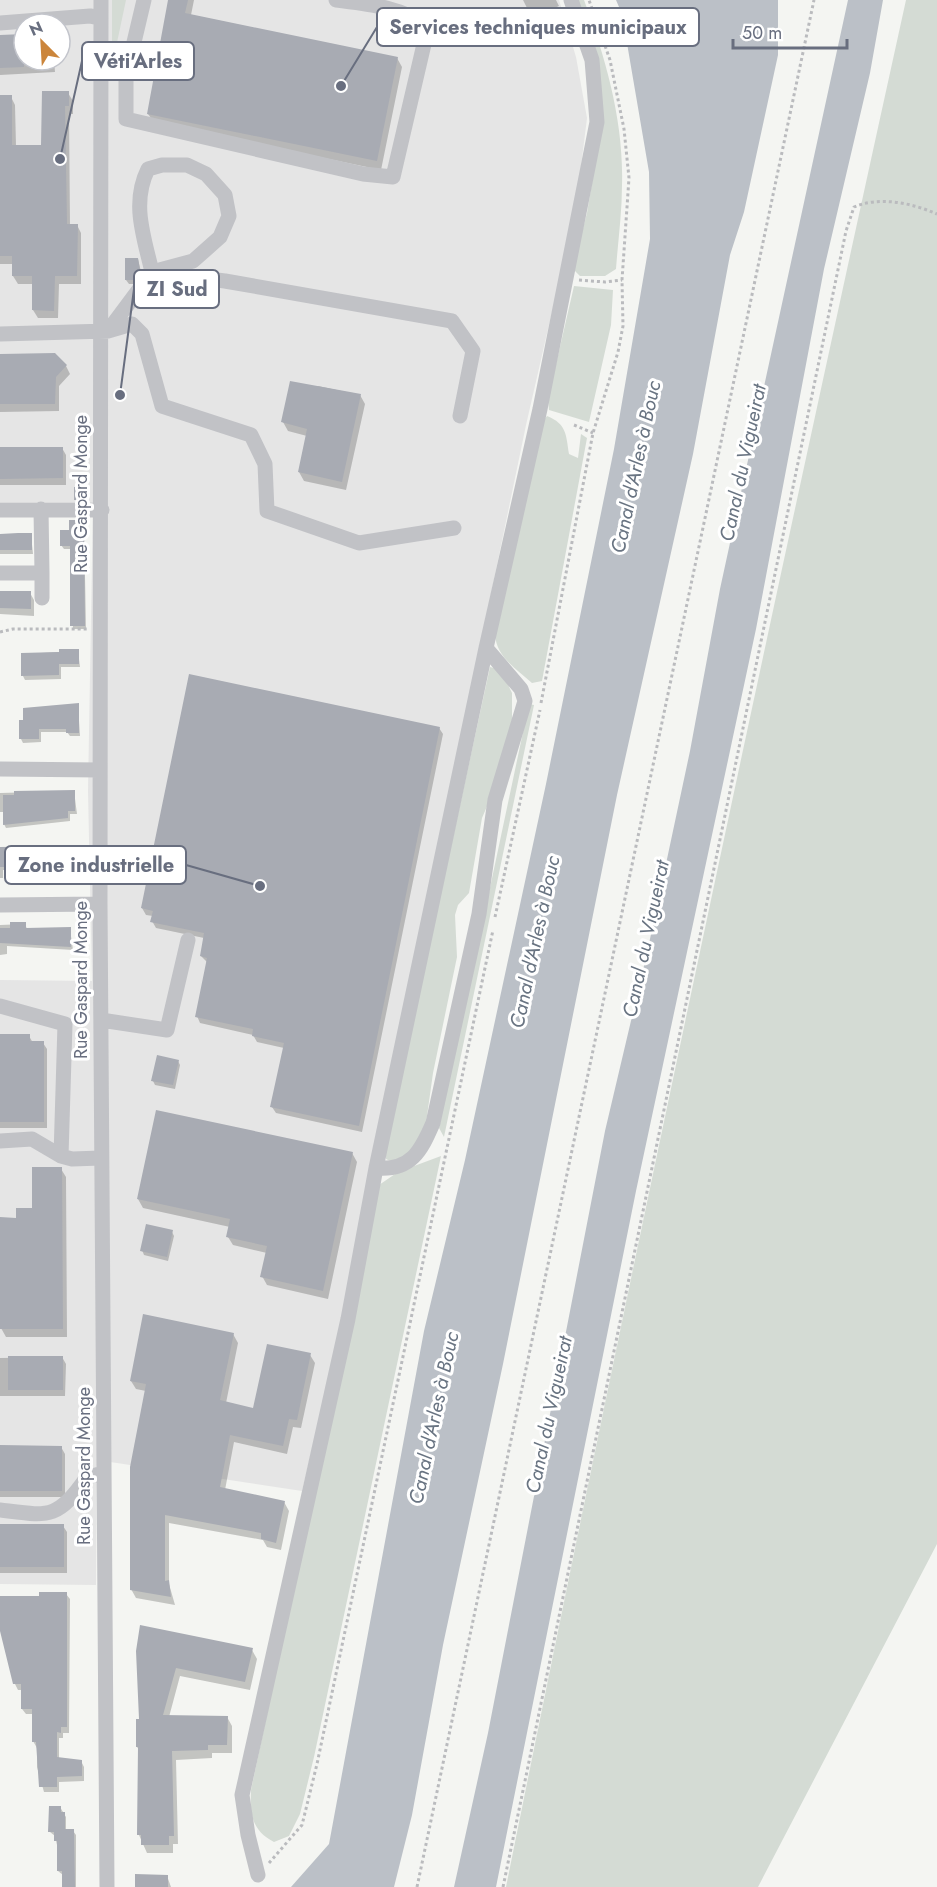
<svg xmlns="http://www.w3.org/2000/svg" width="937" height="1887" font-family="Jost,sans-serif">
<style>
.built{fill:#e5e5e5;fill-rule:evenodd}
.green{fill:#d4dbd4}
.water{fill:#bbc0c7}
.shadow{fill:#0003}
.building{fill:#a8abb3}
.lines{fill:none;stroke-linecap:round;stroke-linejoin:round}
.path{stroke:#babbbe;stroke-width:3;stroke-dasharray:3 3;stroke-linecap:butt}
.minor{stroke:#c1c2c6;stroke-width:15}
.labels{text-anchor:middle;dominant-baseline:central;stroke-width:6;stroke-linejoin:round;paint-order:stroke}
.street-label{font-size:18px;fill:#686e7f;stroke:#fff}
.water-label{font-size:20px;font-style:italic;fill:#697482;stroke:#fff}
.leader{fill:none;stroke:#686e7f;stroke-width:2}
.callout-dot{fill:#686e7f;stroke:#fff;stroke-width:2}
.callout{fill:#fff;stroke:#686e7f;stroke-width:2}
.callout-label{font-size:20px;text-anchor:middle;font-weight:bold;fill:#686e7f}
</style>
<rect width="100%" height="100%" fill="#f4f5f2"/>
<path class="built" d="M0,0H559L576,57L587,118L576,207L526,425L328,1381L302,1491L97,1460L96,1585L0,1584V980L92,981L88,791L93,502H0ZM24,24H60V60H24Z"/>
<path class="green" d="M112,0H126L115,52L112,50Z
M574,0H584C606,58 624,123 622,185C622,213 618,241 616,269L605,276H580L575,271V259L587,213L601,128Z
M906,0H937V1544L758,1887H506C633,1257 768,628 906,0Z
M574,286L613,290L611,325L589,422L549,410L548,399Z
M547,416C567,424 566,435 569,454L578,458L581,434L587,438L542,681L532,683C516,668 496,657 495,634L543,421Z
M490,667L501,670L512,693V720L497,783L482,818L469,893L458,905L455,915L457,957L433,1073L426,1123L415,1148L394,1163L386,1159L385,1150Z
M529,704L534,705L444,1137L439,1128Z
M441,1156L314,1757L300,1814L289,1836L274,1842C251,1830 250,1813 251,1790L379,1185L398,1172Z"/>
<path class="water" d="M616,0H778V55L744,212L730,255L693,454L617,795L503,1364L443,1645L412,1815L394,1887H291L329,1844L424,1331L465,1160L546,784L614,449L650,239L649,172L622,14Z
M848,0H883L870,73L824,269L756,629L636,1191L496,1887H454L488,1733L605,1131L647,953L690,751L720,589Z"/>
<path class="shadow" d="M171,0H194L191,15L397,58L402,67L381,170L154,122L148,114Z
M523,0H556L559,6L532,18Z
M24,35V60H54L55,72L0,75V36Z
M68,93L73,101V114H69L70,225H77L81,233V284H59L58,318H38L33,310L34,284H18L13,276V264H0V97H11L15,105L16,146H43Z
M138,259L142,276L136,284H129L126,280Z
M0,355L66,366L70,374L59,386V411L0,412Z
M318,386L360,395L365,404L346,490L304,481L299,472L307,436L288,431L283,422Z
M62,448L66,455V485H0V449Z
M84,522L86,629H73L71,549H64L61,545L71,531Z
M0,535H31L33,554H0Z
M0,593H30L34,600V616L0,614Z
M78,651L80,667H61V679L25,680L23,676V654Z
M78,705L80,736H70L67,732H41V742L23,743L21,739Z
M439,728L443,734L362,1132L276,1113L272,1107L284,1048L257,1042L253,1035L200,1023L197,1016L208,963L201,956L204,938L156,928L152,921L153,916L146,915L142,908Z
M74,791L77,814H70V821L6,828L4,824V812H0V793Z
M67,848L69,864L50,867V870H3V878H0V849Z
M25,924L27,929H70L73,950L7,946V954L0,955V959V925Z
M0,1035L29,1036L33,1043H43L47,1049V1128H0Z
M178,1061L180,1065L175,1089L155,1085L153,1081Z
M352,1153L357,1162L328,1299L267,1285L262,1276L267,1253L233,1245L228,1237L230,1227L143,1208L138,1199Z
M61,1169L66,1177L67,1337H6L1,1328L18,1219L33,1209Z
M172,1232L174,1236L168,1261L144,1255L142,1250Z
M233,1334L238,1343L226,1403L254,1410L310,1355L315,1363L301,1428L293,1427L287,1454L234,1442L225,1490L284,1502L289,1511L281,1550L267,1547L263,1540L169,1523V1584L175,1605L136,1598L131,1589L146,1391L136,1389L131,1381Z
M62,1357L66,1364L65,1396H0V1358Z
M0,1447H61L65,1454V1497H0Z
M0,1526H63L67,1532V1573H0Z
M66,1594L70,1599L69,1733H63V1738H59V1759L81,1761L84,1767V1781L59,1782V1792H44L37,1767V1748L33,1741L34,1714H26L22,1709V1690H18L15,1684L41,1598Z
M252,1650L257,1659L250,1690L180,1676L169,1717H227L232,1726V1753H212V1758L176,1760L178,1844H173V1853H147L139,1835L140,1751L137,1747L140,1721L137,1652Z
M60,1807L66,1817V1831H73L76,1835V1887H64L63,1875L58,1871L57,1845L55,1836L50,1832Z
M167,1876L171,1887H136Z"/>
<path class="building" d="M168,0H188L185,13L398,57L377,161L147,114Z
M24,34V67L0,68V35Z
M42,91H69V106H65L67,224H78L77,276H55L54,311L32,310V276H12V256H0V95H12V145H41Z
M125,258H138L140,271L134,280H125Z
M55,353L67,365L56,377L55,404H0V354Z
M290,381L361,394L342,482L298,472L307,429L281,422Z
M0,447H63V478L0,479Z
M74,487L87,488V500H74Z
M69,520H84L85,626H70V546H60V530H69Z
M18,533H32V550H0V534Z
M0,591H31V609L0,608Z
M59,649H79V664H59V675L21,676V653L59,652Z
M189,674L440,727L359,1126L270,1107L284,1043L252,1036L253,1029L195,1017L207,958L200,956L204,933L150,922L153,911L141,908Z
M79,703V733H66V729H39V739H19V720H23V708Z
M75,790V811H68V818L3,825V795H14V791Z
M68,846V861L48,863L49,867H0V847Z
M10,922H26V928L71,927V947L0,943V928H10Z
M0,1034H30V1041H44V1122H0Z
M157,1055L179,1060L173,1085L151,1081Z
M156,1110L353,1152L323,1291L260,1277L267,1246L226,1237L230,1219L137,1199Z
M32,1167H62L63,1329H0V1217L16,1218V1208H32Z
M146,1224L173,1230L167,1257L140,1251Z
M143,1314L234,1333L220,1400L253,1408L267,1344L311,1353L297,1420L289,1419L283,1446L230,1435L220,1487L285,1501L276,1543L261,1539V1533L165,1515V1581L169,1580L171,1597L130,1590V1467L146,1384L130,1381Z
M8,1356H63V1390H8Z
M0,1445L62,1446V1491H0Z
M0,1524H64V1567H0Z
M39,1592H67V1727H61V1733L57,1732V1757L82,1760V1776L57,1777V1787H39L36,1742H32V1709H21V1684H13L0,1631V1596H39Z
M140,1625L253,1648L245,1682L176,1668L163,1715L228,1716L227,1745H208V1750L172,1751L174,1836H169V1845H141V1835H137L138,1747H136V1719H139L136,1651Z
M49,1806H61V1812H65V1829H74L75,1887H62V1871H57V1841H54V1832H48Z
M135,1874L168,1875V1887H135Z"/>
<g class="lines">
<path class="path" d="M579,280L605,282L622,280
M574,425L593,433
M0,632L13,629H88
M541,703L593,433L618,352L623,326L622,280L629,178L624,129L610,60L589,0
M495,917L540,710
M269,1863L302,1825L317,1764L493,930
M417,1887L814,0
M503,1887L846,231L854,207C879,196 912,203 937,214"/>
<path class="minor" d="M101,0L100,904L107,1887
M144,0L126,76V119L363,174L393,177L428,27C402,7 368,4 336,0
M0,23L90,16L101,18
M108,331L152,272L193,261L220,237L229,216L225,195L206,174L187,165H162L148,169C131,203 144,237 152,272L225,281L452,321L473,351L460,416
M0,334L108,331L132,324L142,334L162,406L251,435L265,464L267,511L359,543L454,528
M0,510H102
M0,573H42L41,509
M42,573V598
M0,769L100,770
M0,905L100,904
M0,1006L65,1024L61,1156
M101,1020L167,1030L188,940
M0,1141L32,1139L61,1156L72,1159L101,1158
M376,1168C411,1171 421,1151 433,1123L479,914L495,800L525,701L521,689L486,648
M0,1510C49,1516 57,1520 87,1477L104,1473
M258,1875L248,1835L242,1795L348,1319L376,1168L486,648L540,409L597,122L592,60L571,0"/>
</g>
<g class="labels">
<g class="street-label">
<text transform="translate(81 494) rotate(-90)">Rue Gaspard Monge</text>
<text transform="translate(81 980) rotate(-90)">Rue Gaspard Monge</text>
<text transform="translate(84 1466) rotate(-90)">Rue Gaspard Monge</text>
</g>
<g class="water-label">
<text transform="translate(743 463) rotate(-78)">Canal du Vigueirat</text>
<text transform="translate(636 467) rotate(-78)">Canal d'Arles à Bouc</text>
<text transform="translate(646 939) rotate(-78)">Canal du Vigueirat</text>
<text transform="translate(535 942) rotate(-78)">Canal d'Arles à Bouc</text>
<text transform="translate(549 1415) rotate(-78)">Canal du Vigueirat</text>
<text transform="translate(434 1418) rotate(-78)">Canal d'Arles à Bouc</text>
</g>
</g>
<path class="leader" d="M341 86L377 27M60 159L82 61M120 395L134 289M260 886L186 865"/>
<g class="callout-dot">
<circle cx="341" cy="86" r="6"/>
<circle cx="60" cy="159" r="6"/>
<circle cx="120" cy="395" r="6"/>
<circle cx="260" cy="886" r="6"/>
</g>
<g class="callout">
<rect x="377" y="8" width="322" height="38" rx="6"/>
<rect x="82" y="42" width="112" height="38" rx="6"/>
<rect x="134" y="270" width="85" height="38" rx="6"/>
<rect x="5" y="846" width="181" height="38" rx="6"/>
</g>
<g class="callout-label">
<text x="538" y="34">Services techniques municipaux</text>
<text x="138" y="68">Véti'Arles</text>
<text x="177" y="296">ZI Sud</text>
<text x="96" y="872">Zone industrielle</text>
</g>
<g transform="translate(42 42) rotate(336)"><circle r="28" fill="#ffffff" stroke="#c3c5cc" stroke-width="1.5"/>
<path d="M0-4.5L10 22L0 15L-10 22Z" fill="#cb853b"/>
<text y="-9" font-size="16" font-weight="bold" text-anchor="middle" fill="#686e7f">N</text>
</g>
<path d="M733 39v9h114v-9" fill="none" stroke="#686e7f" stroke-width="3"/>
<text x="742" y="39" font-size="18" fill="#686e7f" stroke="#ffffff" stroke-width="4.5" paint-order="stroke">50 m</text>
</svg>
